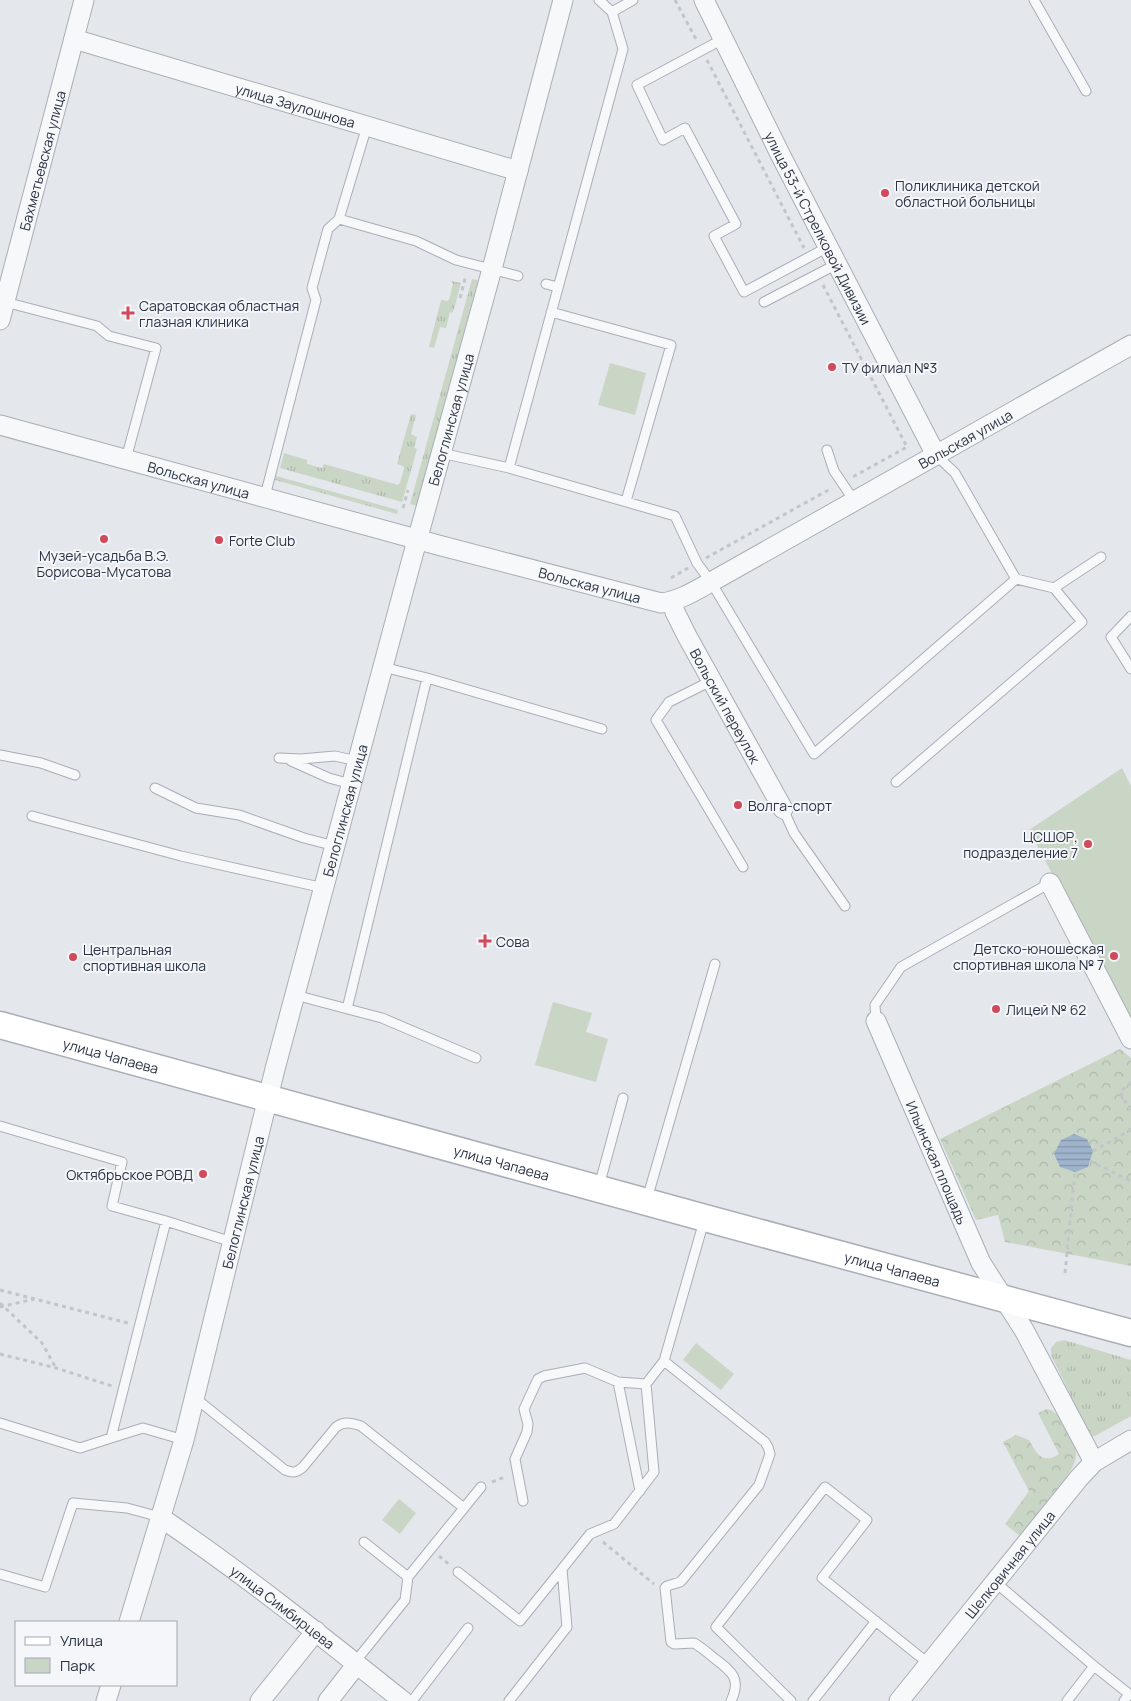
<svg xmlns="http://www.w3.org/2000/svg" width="1131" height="1701" font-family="Manrope,sans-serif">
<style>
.grass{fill:url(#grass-tufts)}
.forest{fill:url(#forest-crowns)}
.park{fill:#c9d6c5}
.water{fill:url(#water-rules)}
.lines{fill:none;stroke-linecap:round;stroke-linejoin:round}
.lane-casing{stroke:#a9aeb7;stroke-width:11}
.street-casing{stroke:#a9aeb7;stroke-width:21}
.secondary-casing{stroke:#a9aeb7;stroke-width:29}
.path{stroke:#c2c5cb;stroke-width:3;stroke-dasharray:4 4;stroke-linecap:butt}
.lane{stroke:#f7f8fa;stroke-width:9}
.street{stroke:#f7f8fa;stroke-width:19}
.secondary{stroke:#fff;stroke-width:26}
.poi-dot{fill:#d1495b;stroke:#f4f6f9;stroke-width:2}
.labels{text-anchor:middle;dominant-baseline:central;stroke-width:4;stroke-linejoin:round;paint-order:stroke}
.street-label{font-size:14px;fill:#2b3445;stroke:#f4f6f9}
.poi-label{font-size:14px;fill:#2b3445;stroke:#f4f6f9;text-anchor:start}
</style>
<defs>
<pattern id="grass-tufts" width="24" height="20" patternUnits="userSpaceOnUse" patternTransform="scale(1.25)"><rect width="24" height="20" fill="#c9d6c5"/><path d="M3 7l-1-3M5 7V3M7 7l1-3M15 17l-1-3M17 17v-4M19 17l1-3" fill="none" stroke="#adb8ab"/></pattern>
<pattern id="forest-crowns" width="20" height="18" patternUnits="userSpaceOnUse" patternTransform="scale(1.25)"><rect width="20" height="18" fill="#c9d6c5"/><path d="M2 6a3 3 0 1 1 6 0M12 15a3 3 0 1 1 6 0" fill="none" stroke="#adb8ab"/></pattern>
<pattern id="water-rules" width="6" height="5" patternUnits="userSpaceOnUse" patternTransform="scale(1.25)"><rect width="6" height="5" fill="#9fb4cc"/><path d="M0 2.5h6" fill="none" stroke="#8293a7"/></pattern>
</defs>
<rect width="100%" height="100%" fill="#e4e7ec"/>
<path class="grass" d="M472,279L478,280L417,506L410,504Z
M451,281L461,283L454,309L452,313L450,312L446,328L440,327L434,348L429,347L441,300L447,301L449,300L453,284Z
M411,414L416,415L411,434L417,437L414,448L417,449L402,502L280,468L284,453L307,460V464L322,468L324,464L398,485L400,483L404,468L403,466L397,464Z
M276,476L398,510L397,514L275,480Z
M1064,1340L1131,1360V1416L1095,1436L1091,1437L1051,1355V1348L1056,1342Z"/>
<path class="forest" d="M1120,1049L1131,1058V1266L1005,1242L998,1215L976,1220L940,1139Z
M1047,1409C1059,1412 1061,1420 1067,1431C1070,1438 1077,1448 1076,1456C1075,1474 1034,1520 1021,1537L1005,1524L1029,1491L1003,1442L1016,1435L1029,1440C1037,1454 1042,1465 1059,1454L1038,1413Z"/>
<path class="park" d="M610,363L646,373L635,415L598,405Z
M1122,768L1131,786V1023L1029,830Z
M553,1002L592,1013L586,1032L608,1039L596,1082L535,1065Z
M696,1343L734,1374L721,1390L683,1360Z
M399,1499L416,1513L400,1534L382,1520Z"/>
<path class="water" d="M1074,1134L1087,1139L1093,1151L1088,1167L1075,1172L1060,1167L1054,1154L1061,1140Z"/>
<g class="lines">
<defs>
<path id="lane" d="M1034,0L1086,91
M612,12L633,0
M723,39L637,85L663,140L685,128L736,224L714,236L744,292L828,247
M339,219L416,241L456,260L518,276
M546,284L558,287
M5,302L97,326L109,336L156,348L126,459
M764,302L837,264
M551,312L671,345L626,501
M827,450L834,471L855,502
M441,453L509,468L675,516L697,563L711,582L814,754L1016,579
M509,468L623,49L612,12L599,0
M265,496L316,300L312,288L328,229L339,219L367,126
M1054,588L1101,557
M1131,616L1111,637L1131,669
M383,667L427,678L602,729
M711,681L669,702L656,720L743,867
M0,755L41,763L75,775
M279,758L301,759L335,756L357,761
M291,761L329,778L351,784
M896,782L1082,622L1054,588L1016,579L955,473L936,455
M155,788L196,808L239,815L304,838L335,846
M783,809L794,833L845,906
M32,816L181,856L324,888
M295,995L382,1018L476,1058
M347,1009L427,678
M876,1021L875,1005L901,967L1050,883
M0,1126L122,1162L112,1206L166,1221L232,1242
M599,1186L623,1098
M647,1199L715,964
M664,1361L765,1442L768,1447L770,1454L759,1485L683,1579L680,1582L667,1586L665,1588L671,1642L674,1644L694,1643C701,1647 708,1653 714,1658C731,1671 742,1678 731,1701
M618,1382L640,1491
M194,1397L285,1470C293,1473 296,1473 303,1467L336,1427C344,1421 352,1423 361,1426L464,1508L408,1577L405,1600L355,1662
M0,1423L80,1448L111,1438L166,1221
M111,1438L143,1428L184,1440
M523,1501L515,1459L527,1432L528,1424L524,1409L538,1379L544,1376L585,1368L618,1382L646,1384
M464,1508L481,1487
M364,1542L408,1577
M458,1572L520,1621L562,1569
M0,1574L45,1587L73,1503L127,1508L160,1517
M995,1582L1094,1666L1067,1701
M1094,1666L1129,1694L1124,1701
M412,1701L468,1628
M509,1701L567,1627L562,1569L590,1534L614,1524L654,1472L646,1384L664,1361L704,1221
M791,1701L716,1627L825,1487L867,1520L822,1578L929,1664
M813,1701L876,1621"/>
<g id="street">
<path id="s1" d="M704,0L781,156L936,455"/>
<path id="s2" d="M74,39L518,171"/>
<path id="s3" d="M0,320L84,0"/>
<path id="s4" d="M0,425L438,545L661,603C679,601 695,591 711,582L1131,345"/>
<path id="s5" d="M672,601L675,612L687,636L783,809"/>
<path d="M1050,883L1131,1039"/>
<path id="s6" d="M876,1021L981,1263L1024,1330L1094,1462"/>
<path id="s7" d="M160,1517C244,1574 324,1638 403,1701"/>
<path id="s8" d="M129,1622L184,1440L275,1069L410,566L492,269L563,0"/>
<path d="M106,1701L111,1685"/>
<path d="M260,1701L316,1631"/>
<path d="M328,1701L357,1664"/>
<path id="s9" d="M899,1701L1079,1478L1094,1462L1131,1440"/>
</g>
<g id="secondary">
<path id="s10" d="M0,1025L705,1218L1131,1333"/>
</g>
</defs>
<use href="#lane" class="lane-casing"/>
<use href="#street" class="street-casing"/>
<use href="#secondary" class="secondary-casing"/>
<path class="path" d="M675,0L697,41
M707,60L804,248
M823,285L907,447L851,478
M460,298L466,275
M403,508L408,490
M706,558L832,488
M671,578L688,568
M1131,1082L1120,1092L1131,1112
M1093,1151L1131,1130
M1090,1161L1131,1181
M1065,1273L1075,1172
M0,1290L128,1323
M0,1303L42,1343L56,1368
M0,1307L34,1299
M0,1354L56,1368L112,1386
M492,1482L507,1476
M603,1542L654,1584
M439,1556L450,1565"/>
<use href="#lane" class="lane"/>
<use href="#street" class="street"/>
<use href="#secondary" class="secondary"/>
</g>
<g class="poi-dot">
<circle cx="885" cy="193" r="5"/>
<path d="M125.5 305.5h5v5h5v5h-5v5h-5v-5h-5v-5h5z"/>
<circle cx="832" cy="367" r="5"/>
<circle cx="104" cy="539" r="5"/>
<circle cx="219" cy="540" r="5"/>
<circle cx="738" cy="805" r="5"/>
<circle cx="1088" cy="844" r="5"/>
<path d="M482.5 933.5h5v5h5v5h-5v5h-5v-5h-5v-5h5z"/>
<circle cx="1114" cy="956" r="5"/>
<circle cx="73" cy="957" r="5"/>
<circle cx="996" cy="1009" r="5"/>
<circle cx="203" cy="1174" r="5"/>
</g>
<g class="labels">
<g class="street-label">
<text stroke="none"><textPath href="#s2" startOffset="231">улица Заулошнова</textPath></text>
<text stroke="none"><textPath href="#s3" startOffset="165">Бахметьевская улица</textPath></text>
<text stroke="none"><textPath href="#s1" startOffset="255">улица 53-й Стрелковой Дивизии</textPath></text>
<text stroke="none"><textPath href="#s8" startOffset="1245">Белоглинская улица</textPath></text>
<text stroke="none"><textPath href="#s4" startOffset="1031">Вольская улица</textPath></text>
<text stroke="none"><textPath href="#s4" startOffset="206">Вольская улица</textPath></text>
<text stroke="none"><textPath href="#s4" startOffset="611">Вольская улица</textPath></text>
<text stroke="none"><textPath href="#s5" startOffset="118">Вольский переулок</textPath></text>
<text stroke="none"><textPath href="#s8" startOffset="840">Белоглинская улица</textPath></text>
<text stroke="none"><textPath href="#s10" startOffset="115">улица Чапаева</textPath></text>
<text stroke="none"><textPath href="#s6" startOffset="154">Ильинская площадь</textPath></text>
<text stroke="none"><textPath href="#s10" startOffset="520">улица Чапаева</textPath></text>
<text stroke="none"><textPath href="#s8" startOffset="435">Белоглинская улица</textPath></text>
<text stroke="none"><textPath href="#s10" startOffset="925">улица Чапаева</textPath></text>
<text stroke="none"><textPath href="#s9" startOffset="176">Шелковичная улица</textPath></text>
<text stroke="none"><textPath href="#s7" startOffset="152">улица Симбирцева</textPath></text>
</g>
<g class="poi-label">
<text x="895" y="185">Поликлиника детской<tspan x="895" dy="16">областной больницы</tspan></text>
<text x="139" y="305">Саратовская областная<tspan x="139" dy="16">глазная клиника</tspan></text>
<text x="842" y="367">ТУ филиал №3</text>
<text x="229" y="540">Forte Club</text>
<text x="104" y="555" text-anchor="middle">Музей-усадьба В.Э.<tspan x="104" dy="16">Борисова-Мусатова</tspan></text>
<text x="748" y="805">Волга-спорт</text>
<text x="1078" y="836" text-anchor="end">ЦСШОР,<tspan x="1078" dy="16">подразделение 7</tspan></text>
<text x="496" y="941">Сова</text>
<text x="1104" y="948" text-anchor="end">Детско-юношеская<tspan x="1104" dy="16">спортивная школа № 7</tspan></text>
<text x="83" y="949">Центральная<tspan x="83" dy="16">спортивная школа</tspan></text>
<text x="1006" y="1009">Лицей № 62</text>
<text x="193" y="1174" text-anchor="end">Октябрьское РОВД</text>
</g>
</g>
<rect x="15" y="1621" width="162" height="65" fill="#f4f6f9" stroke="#a4a8b1"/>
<rect x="25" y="1637" width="25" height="8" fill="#ffffff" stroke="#a4a8b1"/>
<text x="60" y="1646" font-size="15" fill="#2b3445">Улица</text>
<rect x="25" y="1658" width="25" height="15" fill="#c9d6c5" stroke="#a4a8b1"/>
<text x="60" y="1671" font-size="15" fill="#2b3445">Парк</text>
</svg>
